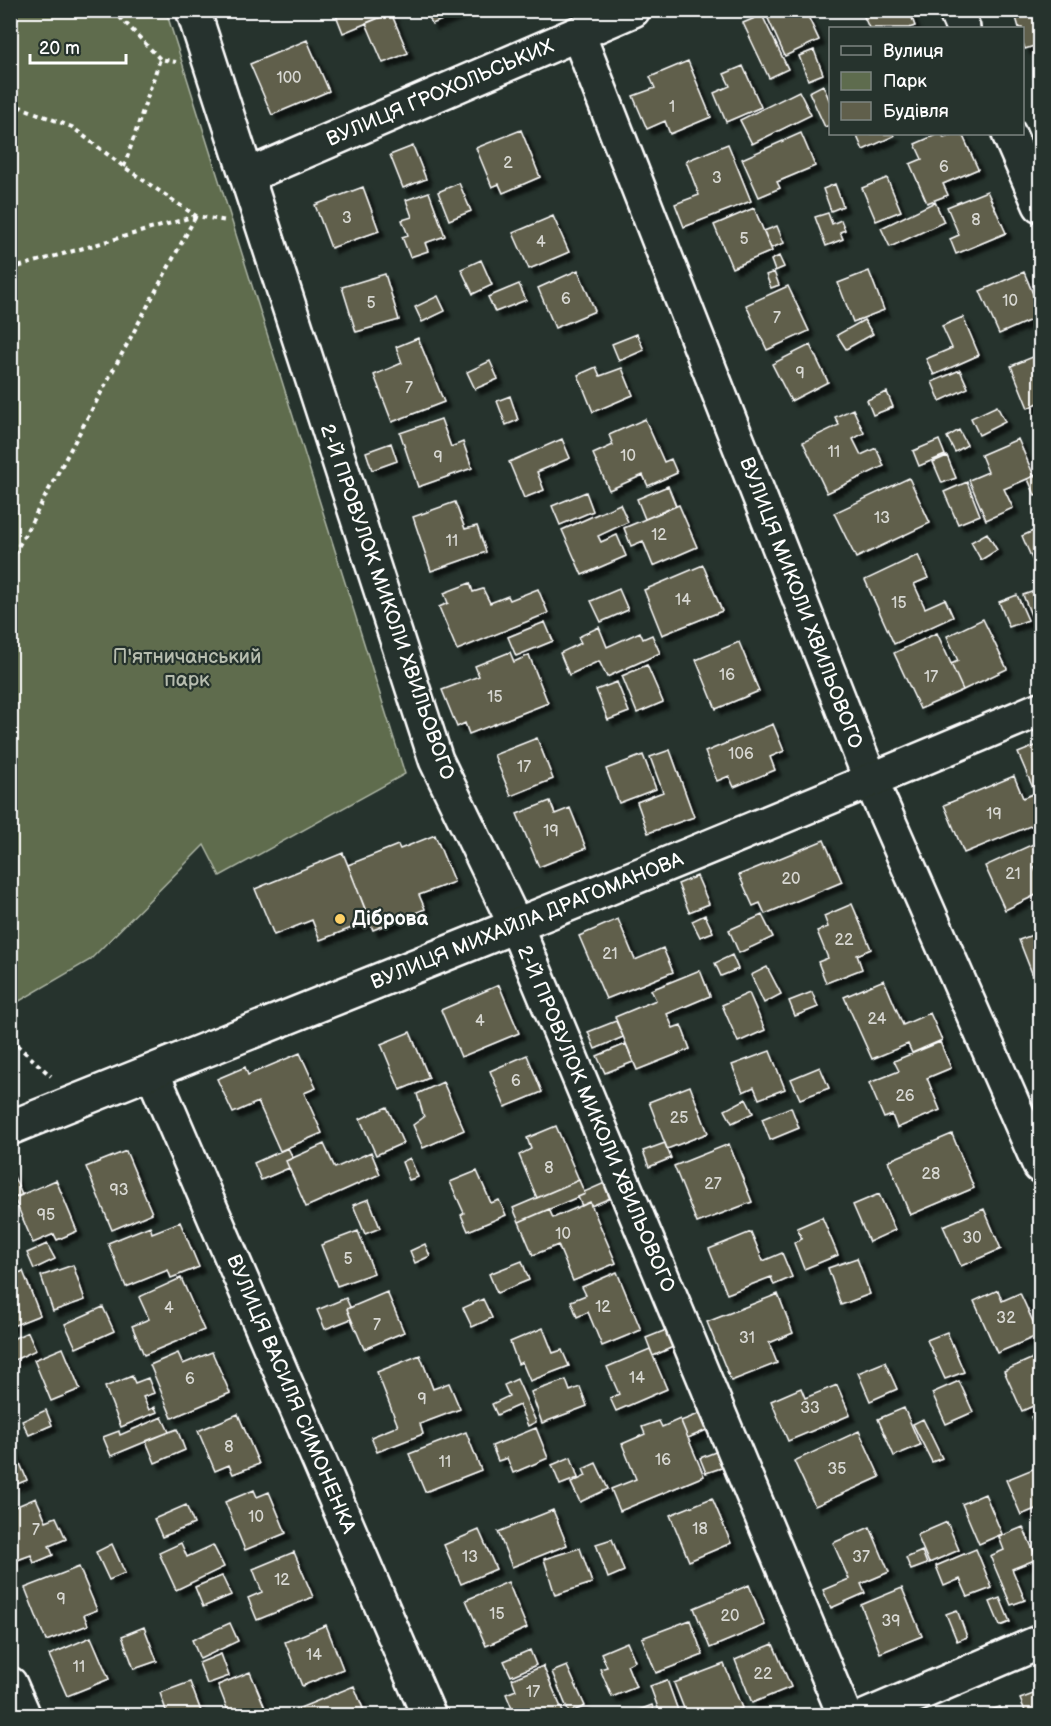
<svg xmlns="http://www.w3.org/2000/svg" width="1051" height="1726" font-family="'Balsamiq Sans',sans-serif">
<style>
.green{fill:#5e6c4e;stroke:#aeb6a6;stroke-width:1.5}
.building{fill:#605f4b;stroke:#fff;stroke-width:1.5;filter:url(#shadow)}
.lines{fill:none;stroke-linecap:round;stroke-linejoin:round}
.street-casing{stroke:#fff;stroke-width:38}
.secondary-casing{stroke:#fff;stroke-width:38}
.path{stroke:#fff;stroke-width:4;stroke-dasharray:4.5 4.5;stroke-linecap:butt}
.street{stroke:#26332d;stroke-width:33}
.secondary{stroke:#26332d;stroke-width:33}
.poi-dot{fill:#ffd166;stroke:#26332d;stroke-width:2}
.labels{text-anchor:middle;dominant-baseline:central;stroke-width:4.5;stroke-linejoin:round;paint-order:stroke}
.number-label{font-size:16px;fill:#d7d7d2}
.street-label{font-size:20px;fill:#fff;stroke:#26332d}
.park-label{font-size:20px;fill:#b7bdaf;stroke:#26332d}
.poi-label{font-size:20px;font-weight:bold;fill:#fff;stroke:#26332d;text-anchor:start}
</style>
<defs>
<filter id="shadow"><feDropShadow dx="5.5" dy="5.5" stdDeviation="1.5" flood-color="#0009"/></filter>
</defs>
<rect width="100%" height="100%" fill="#26332d"/>
<filter id="ink" filterUnits="userSpaceOnUse"><feTurbulence type="fractalNoise" baseFrequency=".0167" numOctaves="2"/><feDisplacementMap in="SourceGraphic" scale="12" xChannelSelector="R" yChannelSelector="G"/><feConvolveMatrix kernelMatrix="1 2 1 2 8 2 1 2 1" color-interpolation-filters="sRGB"/></filter>
<g filter="url(#ink)">
<path class="green" d="M11,10L166,11L405,774L220,876L204,845L90,960L11,1006Z"/>
<path class="building" d="M334,10H390L391,13L343,33Z
M426,10H458L459,13L432,24Z
M774,10H805L819,40L785,56L766,14Z
M861,10H909L915,26L909,28H869Z
M1014,10H1040V44L1025,49L1022,40V28H1019Z
M391,13L408,53L383,63L366,23Z
M762,15L788,69L769,78L743,23Z
M307,40L329,91L272,115L250,64Z
M814,50L823,74L808,80L799,56Z
M688,61L711,117L670,134L665,121L647,129L633,96L655,88L650,77Z
M743,66L761,107L726,122L714,93L730,86L724,74Z
M823,85L830,102V125L825,127L809,92Z
M799,91L811,115L752,144L740,120Z
M521,130L540,177L503,193L499,184L492,187L476,148Z
M801,133L815,166L777,182L780,188L759,197L742,159Z
M856,134H893L894,136L863,150Z
M938,134H942L944,138L955,134H962L978,169L943,184L948,195L927,203L910,164L922,159L915,144Z
M728,144L751,201L684,227L675,204L699,195L686,161Z
M413,146L426,179L403,188L390,155Z
M887,178L901,211L876,221L862,188Z
M459,183L471,211L449,220L438,192Z
M835,184L843,206L831,211L823,189Z
M363,187L379,231L331,248L315,205Z
M987,191L1006,233L956,254L950,239L959,235L947,207Z
M429,192L445,236L425,243L428,251L410,257L402,237L408,235L402,220L412,217L406,200Z
M935,202L944,222L890,247L881,228Z
M754,208L772,251L732,268L714,225Z
M828,213L832,224L841,220L845,230L840,232L843,239L826,246L815,217Z
M553,216L569,252L529,269L513,233Z
M777,226L784,243L771,248L764,231Z
M779,256L784,267L775,271L771,260Z
M481,260L492,285L473,294L461,269Z
M578,270L595,311L555,328L538,288Z
M869,271L884,310L853,322L838,283Z
M774,272L779,285L771,288L766,275Z
M1024,272L1040,311V316L999,334L980,291Z
M385,274L399,320L356,332L342,287Z
M519,284L526,300L495,312L488,297Z
M788,286L809,331L767,350L746,305Z
M438,296L445,311L422,322L415,307Z
M963,317L979,355L934,375L926,359L952,348L942,326Z
M864,320L873,334L846,349L837,335Z
M637,334L644,350L619,361L612,344Z
M418,338L444,402L392,422L374,375L402,363L396,347Z
M810,345L828,382L791,401L772,364Z
M1040,354V402L1028,408L1011,366Z
M490,361L498,379L475,389L467,372Z
M596,367L600,376L622,368L633,395L593,412L578,375Z
M960,370L968,388L940,401L932,382Z
M887,392L893,407L873,415L867,400Z
M510,396L518,420L506,425L497,401Z
M997,406L1005,422L979,435L971,418Z
M853,409L864,433L853,439L861,455L876,448L884,466L827,493L803,442L839,425L835,417Z
M441,419L451,447L463,442L472,468L418,487L400,433Z
M645,419L664,462L671,459L677,473L648,486L643,475L609,490L593,454L613,445L609,435Z
M959,430L967,445L955,452L947,437Z
M562,439L570,458L537,472L544,490L524,498L509,462Z
M1018,439L1034,476L1004,489L1013,508L986,520L969,480L988,472L981,455Z
M939,440L945,455L919,466L913,451Z
M391,443L397,461L372,470L366,452Z
M947,456L956,478L942,483L933,462Z
M1040,473V493L1035,495L1028,479Z
M909,478L930,523L856,558L834,513Z
M967,482L980,515L958,524L944,492Z
M668,486L676,506L645,519L637,499Z
M586,492L593,511L560,525L552,506Z
M455,502L465,529L477,526L486,552L431,571L413,517Z
M620,504L628,522L598,536L601,542L617,535L626,556L582,575L562,530Z
M679,505L697,547L653,566L643,541L631,546L624,528Z
M1040,528V574L1039,575L1022,536Z
M987,533L997,550L981,560L971,542Z
M918,555L928,578L914,584L925,608L945,599L953,617L894,644L865,580Z
M703,565L722,611L662,635L644,590Z
M470,583L473,592L483,589L490,603L508,596L510,600L538,589L548,613L457,650L439,607L448,603L444,593Z
M619,589L628,610L601,622L591,601Z
M1040,589V638L1023,595Z
M1017,595L1028,620L1009,627L999,602Z
M983,619L1007,669L963,690L951,664L958,661L947,636Z
M545,622L553,641L516,656L508,637Z
M599,627L607,647L640,632L643,639L652,635L660,653L607,677L599,661L569,675L560,653L581,643L578,637Z
M937,633L963,690L920,709L894,653Z
M739,642L759,691L716,709L696,660Z
M510,652L514,662L529,655L548,703L469,734L465,723L457,727L442,690L479,676L475,666Z
M647,665L663,702L637,713L622,676Z
M617,682L629,712L608,720L596,690Z
M773,724L784,751L770,757L775,770L734,787L729,776L717,781L705,752Z
M537,738L553,779L511,796L494,755Z
M1040,744V785L1033,788L1018,753Z
M670,750L694,817L648,833L637,802L663,792L650,757Z
M643,755L656,789L619,803L606,769Z
M1014,776L1023,798L1035,793L1040,806V822L964,853L944,805Z
M550,801L555,814L570,808L586,848L539,867L517,814Z
M435,835L454,882L419,895L425,909L373,930L348,865L398,845L400,849Z
M824,840L842,882L765,914L760,903L753,906L739,875Z
M1040,841V864L1034,867L1040,880V893L1005,910L985,866Z
M343,853L370,921L320,940L312,920L274,935L255,889Z
M697,876L709,904L689,912L678,884Z
M852,904L871,949L857,955L862,969L826,983L818,962L828,958L817,931L828,927L824,916Z
M705,915L713,932L700,937L692,921Z
M762,915L773,937L739,953L729,930Z
M618,919L635,960L663,948L673,972L606,999L579,936Z
M1040,932V985L1037,986L1019,940Z
M732,955L738,969L721,976L715,963Z
M767,967L781,994L764,1003L751,975Z
M700,970L710,996L667,1014L673,1028L681,1025L690,1049L637,1070L615,1017L656,1000L651,990Z
M884,980L903,1025L930,1013L942,1040L912,1053L908,1044L872,1059L844,997Z
M499,985L519,1033L461,1057L441,1010Z
M812,992L818,1007L795,1016L789,1001Z
M749,993L765,1030L738,1042L722,1005Z
M616,1021L623,1037L595,1049L588,1032Z
M410,1032L429,1078L400,1090L381,1044Z
M940,1042L951,1068L927,1078L940,1110L897,1128L892,1115L884,1118L869,1083L899,1071L894,1061Z
M626,1044L633,1062L605,1073L597,1056Z
M770,1051L785,1089L759,1099L754,1087L743,1092L732,1065Z
M300,1053L316,1088L304,1093L322,1133L280,1151L258,1102L233,1113L217,1079L245,1067L248,1075Z
M527,1055L542,1092L505,1107L490,1071Z
M820,1067L829,1088L800,1099L791,1079Z
M443,1082L464,1130L423,1148L413,1125L424,1117L417,1094Z
M690,1086L708,1133L667,1149L649,1102Z
M746,1099L753,1113L732,1123L725,1110Z
M387,1107L403,1143L376,1155L360,1119Z
M791,1107L799,1128L770,1140L762,1119Z
M556,1126L579,1180L537,1198L519,1155L531,1149L527,1138Z
M952,1134L974,1188L910,1215L888,1161Z
M665,1143L671,1158L649,1167L643,1151Z
M324,1144L335,1168L371,1152L380,1174L306,1207L286,1161Z
M729,1144L752,1202L697,1223L674,1166Z
M288,1148L293,1158L286,1161L289,1168L261,1180L254,1163Z
M126,1151L152,1213L112,1230L86,1167Z
M410,1158L418,1177L409,1180L402,1162Z
M10,1168L22,1195L10,1200Z
M477,1171L491,1203L499,1200L506,1215L468,1231L461,1215L464,1213L450,1182Z
M56,1180L77,1231L57,1240L54,1234L33,1243L14,1198Z
M579,1180L585,1194L519,1222L513,1208Z
M607,1182L613,1197L591,1206L590,1202L582,1206L578,1197L585,1194L584,1192Z
M879,1194L895,1230L869,1242L853,1205Z
M369,1199L380,1228L365,1234L353,1205Z
M590,1202L616,1263L573,1281L558,1245L533,1255L519,1222L549,1209L553,1218Z
M984,1209L1001,1249L961,1266L943,1226Z
M822,1217L838,1255L804,1269L794,1243L802,1239L797,1228Z
M180,1222L199,1267L171,1278L168,1270L126,1287L108,1243L150,1226L152,1233Z
M358,1231L374,1273L337,1286L321,1245Z
M751,1232L763,1261L782,1253L792,1277L774,1285L771,1277L727,1294L709,1249Z
M47,1244L55,1259L34,1269L27,1253Z
M425,1244L430,1256L415,1263L410,1251Z
M857,1258L870,1294L841,1305L828,1268Z
M522,1261L529,1280L497,1293L489,1274Z
M73,1265L85,1300L53,1311L41,1276Z
M23,1271L40,1315L10,1327V1277Z
M617,1272L641,1330L602,1346L588,1312L577,1317L571,1301L586,1295L582,1287Z
M181,1278L204,1330L144,1355L132,1326L149,1319L139,1297Z
M998,1290L1002,1301L1020,1293L1039,1335L997,1353L974,1301Z
M387,1292L404,1332L364,1349L347,1309Z
M778,1294L793,1333L769,1343L777,1363L731,1381L707,1322Z
M346,1298L350,1307L347,1309L351,1319L325,1329L317,1310Z
M483,1299L492,1318L472,1327L463,1308Z
M103,1307L114,1331L76,1348L65,1324Z
M543,1328L553,1353L562,1350L569,1366L530,1381L522,1362L518,1364L510,1342Z
M666,1330L673,1347L653,1356L646,1338Z
M28,1332L36,1350L10,1362V1340Z
M947,1332L964,1372L945,1379L927,1340Z
M63,1348L80,1389L51,1401L34,1360Z
M650,1349L667,1389L616,1411L610,1398L619,1394L607,1367Z
M212,1352L230,1393L172,1418L150,1365L178,1353L183,1364Z
M420,1355L433,1389L449,1383L460,1409L420,1424L423,1434L377,1452L371,1437L398,1426L377,1372Z
M1040,1355V1403L1022,1411L1004,1371Z
M885,1362L897,1389L870,1401L858,1373Z
M132,1376L135,1383L148,1378L154,1393L143,1397L149,1410L155,1407L157,1412L121,1427L105,1387Z
M517,1379L536,1422L528,1426L519,1405L497,1415L492,1404L509,1396L504,1385Z
M566,1380L570,1391L580,1387L587,1406L542,1423L531,1392Z
M959,1381L973,1412L946,1424L932,1393Z
M837,1385L850,1415L788,1441L771,1401L801,1388L805,1398Z
M904,1408L920,1445L894,1456L878,1419Z
M46,1410L52,1425L29,1435L22,1421Z
M704,1412L711,1428L688,1438L681,1421Z
M1040,1413V1433L1038,1434L1031,1417Z
M238,1414L259,1464L233,1474L229,1465L215,1471L198,1431Z
M162,1417L169,1432L111,1456L103,1437L119,1431L120,1435Z
M680,1419L704,1476L620,1511L611,1489L636,1479L622,1444L645,1434L642,1427L659,1421L662,1427Z
M923,1419L942,1458L932,1462L913,1424Z
M536,1428L548,1458L513,1473L507,1458L498,1461L492,1446Z
M177,1429L185,1450L155,1463L146,1441Z
M859,1431L880,1477L815,1506L794,1461Z
M466,1432L481,1470L425,1492L409,1454Z
M10,1440L27,1480L10,1487Z
M718,1451L724,1467L706,1473L700,1458Z
M571,1457L578,1478L560,1485L552,1465Z
M596,1463L608,1489L580,1502L571,1483L586,1476L583,1469Z
M1040,1466V1507L1021,1515L1006,1480Z
M254,1490L257,1497L269,1492L286,1533L245,1550L225,1502Z
M985,1494L1002,1534L979,1544L962,1504Z
M36,1498L46,1521L56,1517L66,1539L49,1546L53,1555L34,1563L31,1555L12,1562L10,1559V1509Z
M712,1498L731,1543L689,1561L670,1515Z
M186,1505L194,1524L162,1537L154,1519Z
M553,1510L567,1545L512,1567L498,1532Z
M947,1522L959,1550L929,1563L917,1535Z
M870,1527L889,1572L861,1584L865,1593L831,1608L823,1590L849,1579L833,1543Z
M1023,1527L1037,1559L1012,1569L1025,1600L1011,1605L990,1556L1004,1550L999,1537Z
M479,1530L496,1569L461,1584L444,1545Z
M612,1539L624,1571L608,1578L596,1544Z
M181,1543L187,1557L213,1545L224,1567L176,1590L159,1553Z
M112,1544L125,1573L109,1580L96,1552Z
M580,1548L592,1583L555,1595L544,1559Z
M976,1549L992,1588L968,1597L960,1579L944,1586L936,1566Z
M922,1551L927,1564L911,1570L906,1558Z
M294,1552L313,1597L257,1620L248,1598L262,1592L253,1569Z
M79,1567L97,1610L84,1615L88,1625L46,1641L25,1588Z
M222,1576L231,1595L203,1607L195,1587Z
M508,1582L527,1628L486,1646L466,1600Z
M749,1585L765,1625L710,1648L694,1608Z
M902,1588L922,1636L880,1653L861,1605Z
M1000,1598L1010,1622L1000,1626L990,1602Z
M957,1610L967,1637L957,1641L946,1614Z
M690,1620L703,1655L656,1673L642,1638Z
M230,1623L238,1641L200,1659L192,1640Z
M326,1625L343,1669L302,1686L285,1642Z
M144,1627L157,1661L134,1669L122,1636Z
M91,1637L109,1679L67,1696L49,1655Z
M627,1642L635,1661L627,1665L636,1687L612,1697L600,1669L607,1667L601,1653Z
M773,1644L791,1687L752,1703L735,1660Z
M530,1650L536,1665L511,1676L504,1661Z
M221,1654L229,1676L207,1684L199,1663Z
M724,1664L742,1708L723,1716H687L674,1683Z
M543,1666L563,1712L553,1716H515L506,1694L516,1690L512,1679Z
M567,1666L585,1706L569,1713L552,1672Z
M250,1672L266,1710L252,1716H230L218,1685Z
M667,1680L680,1716H661L650,1686Z
M190,1682L202,1714L197,1716H168L160,1693Z
M354,1686L366,1716H280Z
M1036,1693L1040,1704V1716H1027L1020,1699Z
M652,1705L656,1716H624Z
M1000,1707L1003,1716H976L975,1715Z"/>
<g class="lines">
<defs>
<path id="street" d="M193,10L436,760L516,926L845,1716
M955,10L963,28
M578,34L871,781L1040,1166
M1009,134L1040,205
M247,176L633,10
M152,1072L429,1716
M10,1684L24,1716
M867,1716L1040,1642"/>
<path id="secondary" d="M10,1128C355,990 699,854 1040,709"/>
</defs>
<use href="#street" class="street-casing"/>
<use href="#secondary" class="secondary-casing"/>
<path class="path" d="M113,10L160,59L176,62
M10,103L72,127L124,167L196,216L227,221
M124,167L160,59
M10,269L196,216
M10,562L196,216
M10,1039L51,1076"/>
<use href="#street" class="street"/>
<use href="#secondary" class="secondary"/>
</g>
</g>
<circle class="poi-dot" cx="340" cy="919" r="6"/>
<g class="labels">
<g class="number-label">
<text x="289" y="78">100</text>
<text x="672" y="107">1</text>
<text x="508" y="163">2</text>
<text x="944" y="167">6</text>
<text x="717" y="178">3</text>
<text x="347" y="218">3</text>
<text x="976" y="220">8</text>
<text x="744" y="239">5</text>
<text x="541" y="242">4</text>
<text x="566" y="299">6</text>
<text x="1010" y="301">10</text>
<text x="371" y="303">5</text>
<text x="777" y="318">7</text>
<text x="800" y="373">9</text>
<text x="409" y="388">7</text>
<text x="834" y="452">11</text>
<text x="628" y="456">10</text>
<text x="438" y="457">9</text>
<text x="882" y="518">13</text>
<text x="659" y="535">12</text>
<text x="452" y="541">11</text>
<text x="683" y="600">14</text>
<text x="899" y="603">15</text>
<text x="727" y="675">16</text>
<text x="931" y="677">17</text>
<text x="495" y="697">15</text>
<text x="741" y="754">106</text>
<text x="524" y="767">17</text>
<text x="994" y="814">19</text>
<text x="551" y="831">19</text>
<text x="1013" y="874">21</text>
<text x="791" y="879">20</text>
<text x="844" y="940">22</text>
<text x="610" y="954">21</text>
<text x="877" y="1019">24</text>
<text x="480" y="1021">4</text>
<text x="516" y="1081">6</text>
<text x="905" y="1096">26</text>
<text x="679" y="1118">25</text>
<text x="549" y="1168">8</text>
<text x="931" y="1174">28</text>
<text x="713" y="1184">27</text>
<text x="119" y="1190">93</text>
<text x="46" y="1215">95</text>
<text x="563" y="1234">10</text>
<text x="972" y="1238">30</text>
<text x="348" y="1259">5</text>
<text x="603" y="1307">12</text>
<text x="169" y="1308">4</text>
<text x="1006" y="1318">32</text>
<text x="377" y="1325">7</text>
<text x="747" y="1338">31</text>
<text x="637" y="1378">14</text>
<text x="190" y="1379">6</text>
<text x="422" y="1399">9</text>
<text x="810" y="1408">33</text>
<text x="229" y="1447">8</text>
<text x="663" y="1460">16</text>
<text x="445" y="1462">11</text>
<text x="837" y="1469">35</text>
<text x="256" y="1517">10</text>
<text x="700" y="1529">18</text>
<text x="36" y="1530">7</text>
<text x="470" y="1557">13</text>
<text x="861" y="1557">37</text>
<text x="282" y="1580">12</text>
<text x="61" y="1599">9</text>
<text x="497" y="1614">15</text>
<text x="730" y="1616">20</text>
<text x="891" y="1621">39</text>
<text x="314" y="1655">14</text>
<text x="79" y="1667">11</text>
<text x="763" y="1674">22</text>
<text x="533" y="1692">17</text>
</g>
<g class="street-label">
<text transform="translate(440 93) rotate(-23)">ВУЛИЦЯ ҐРОХОЛЬСЬКИХ</text>
<text transform="translate(387 602) rotate(71)">2-Й ПРОВУЛОК МИКОЛИ ХВИЛЬОВОГО</text>
<text transform="translate(801 603) rotate(69)">ВУЛИЦЯ МИКОЛИ ХВИЛЬОВОГО</text>
<text transform="translate(527 921) rotate(-22)">ВУЛИЦЯ МИХАЙЛА ДРАГОМАНОВА</text>
<text transform="translate(596 1119) rotate(67)">2-Й ПРОВУЛОК МИКОЛИ ХВИЛЬОВОГО</text>
<text transform="translate(291 1394) rotate(67)">ВУЛИЦЯ ВАСИЛЯ СИМОНЕНКА</text>
</g>
<g class="park-label">
<text x="187" y="657">П'ятничанський<tspan x="187" dy="23">парк</tspan></text>
</g>
<g class="poi-label">
<text x="352" y="919">Діброва</text>
</g>
</g>
<rect width="1051" height="1726" fill="none" stroke="#26332d" stroke-width="36"/>
<rect x="18" y="18" width="1015" height="1690" fill="none" stroke="#fff" stroke-width="2" filter="url(#ink)"/>
<rect x="829" y="27" width="195" height="108" fill="#26332d" stroke="#7d8581" stroke-width="1.5"/>
<rect x="841" y="46" width="30" height="9" fill="#26332d" stroke="#7d8581" stroke-width="1.5"/>
<text x="883" y="57" font-size="18" fill="#ffffff">Вулиця</text>
<rect x="841" y="72" width="30" height="18" fill="#5e6c4e" stroke="#7d8581" stroke-width="1.5"/>
<text x="883" y="87" font-size="18" fill="#ffffff">Парк</text>
<rect x="841" y="102" width="30" height="18" fill="#605f4b" stroke="#7d8581" stroke-width="1.5"/>
<text x="883" y="117" font-size="18" fill="#ffffff">Будівля</text>
<path d="M30 54v9h96v-9" fill="none" stroke="#ffffff" stroke-width="3"/>
<text x="39" y="54" font-size="18" fill="#ffffff" stroke="#26332d" stroke-width="4.5" paint-order="stroke">20 m</text>
</svg>
